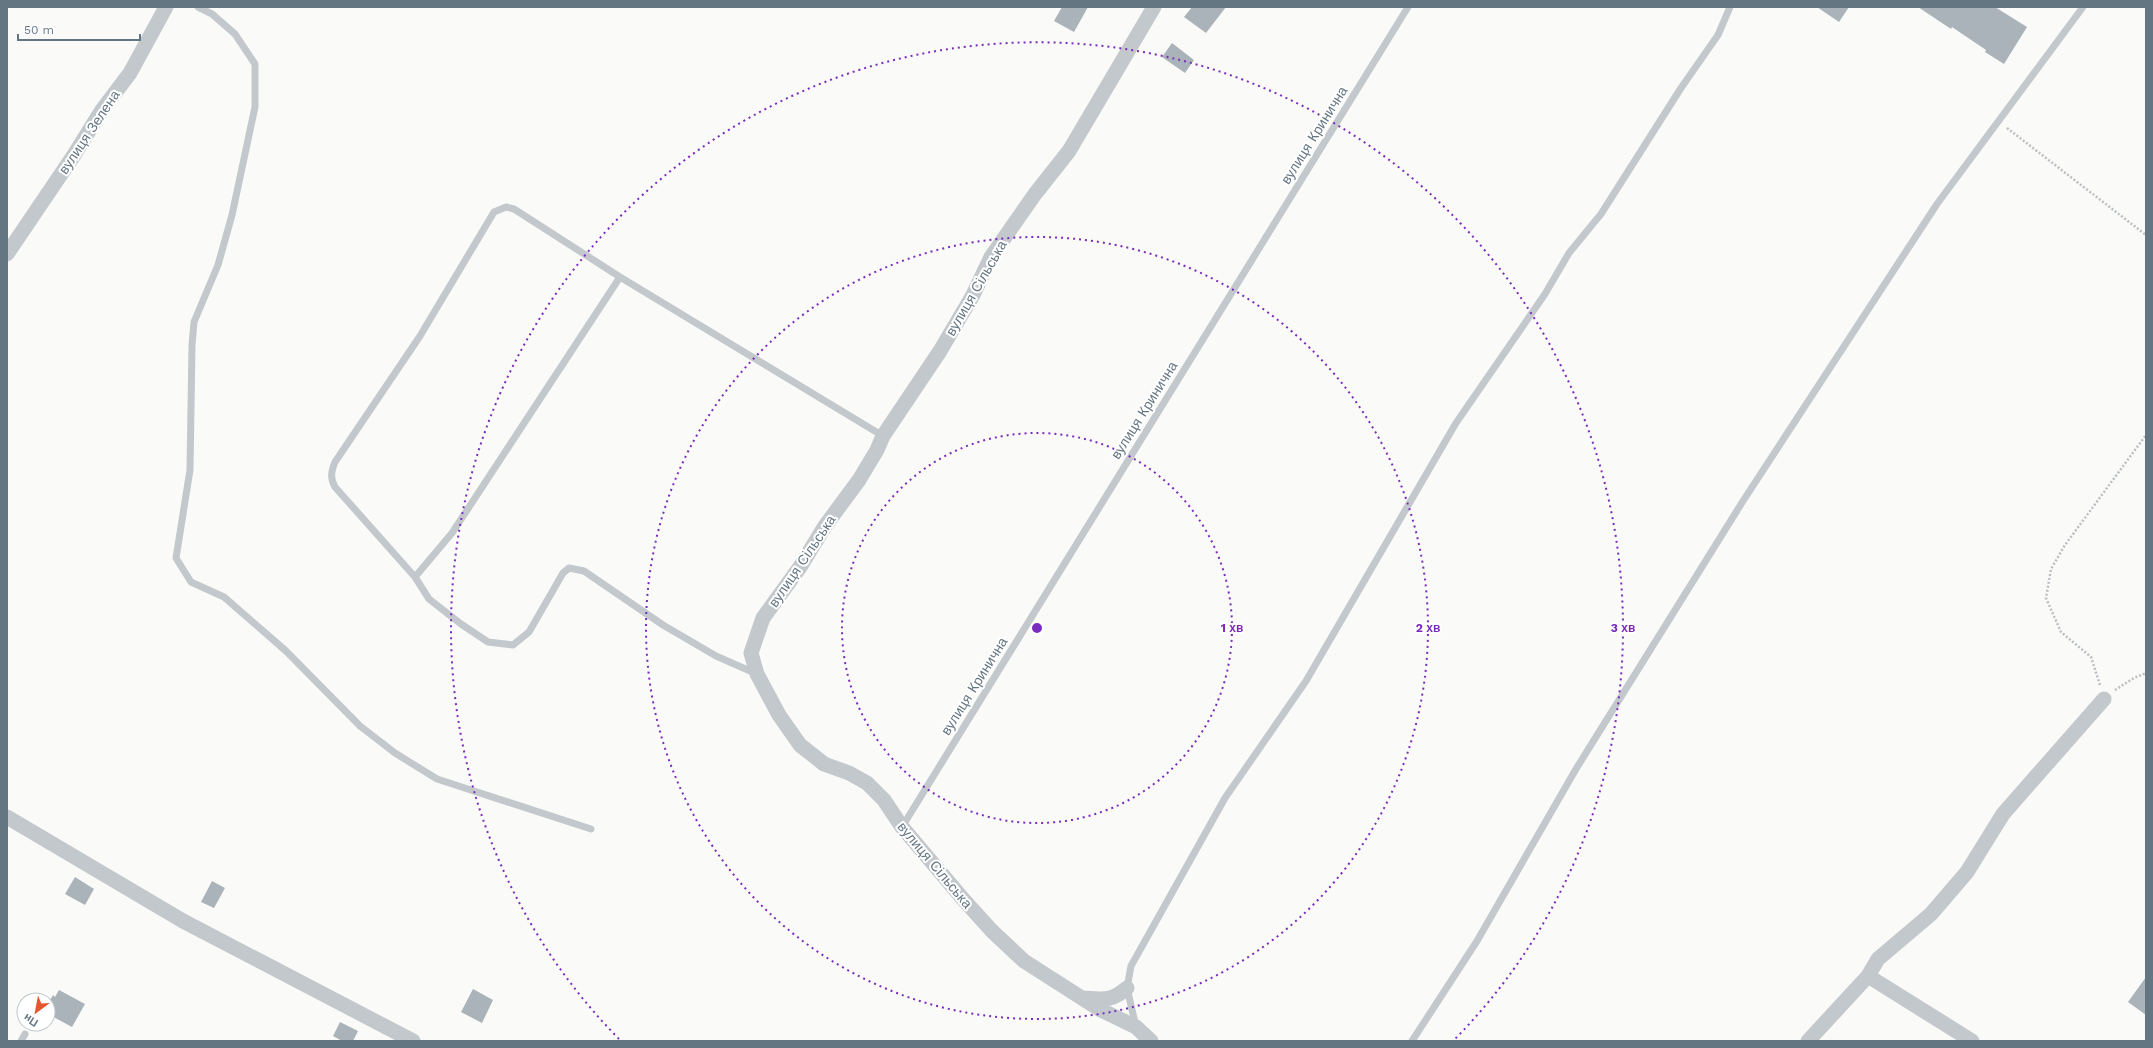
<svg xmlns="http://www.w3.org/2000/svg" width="2153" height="1048" font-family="'Work Sans',sans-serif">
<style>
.building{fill:#aab3b9}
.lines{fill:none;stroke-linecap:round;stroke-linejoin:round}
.path{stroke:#bbbfc2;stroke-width:2.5;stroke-dasharray:2 2;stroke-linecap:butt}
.lane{stroke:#c3c8cc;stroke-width:7}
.street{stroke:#c3c8cc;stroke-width:15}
.ring{fill:none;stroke:#7b2cbf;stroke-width:2;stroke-dasharray:2 4}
.labels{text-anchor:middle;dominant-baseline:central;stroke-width:4;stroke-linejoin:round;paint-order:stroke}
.street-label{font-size:14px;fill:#657683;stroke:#fff}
.centre{fill:#7b2cbf;stroke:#fff;stroke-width:2}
.ring-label{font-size:12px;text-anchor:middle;font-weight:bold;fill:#7b2cbf;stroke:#fff;stroke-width:4;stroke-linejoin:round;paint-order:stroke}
</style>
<rect width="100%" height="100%" fill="#fafaf8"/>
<path class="building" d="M1062,7H1088L1074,32L1054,21Z
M1192,7H1226L1206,33L1184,17Z
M1817,7H1849L1839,22Z
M1918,7H1995L2027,27L2004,64L1985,52L1986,50L1952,27L1951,29Z
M1172,43L1194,60L1185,73L1162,57Z
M75,877L94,889L85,905L65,894Z
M212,881L225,888L214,908L201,902Z
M2146,977V1015L2128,1002Z
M473,989L493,1000L482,1023L461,1012Z
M59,990L85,1004L72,1027L48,1014V1004L53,995L55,997Z
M340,1022L358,1031L353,1041H342L333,1036Z"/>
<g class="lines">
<path class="path" d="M2007,128L2146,235
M2100,685L2091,657L2061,632L2046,598L2051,569L2065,545L2146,435
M2115,690L2134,678L2146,673"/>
<path class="lane" d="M198,7L212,14L235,34L255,64V107L232,215L218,265L194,322L192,345L190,470L176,558L191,582L224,597L286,651L360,726L395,753L437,779L591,829
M415,577L452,533L620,277
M757,674L716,656L663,625L584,571L569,568L563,573L529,632L513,645L488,642L461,624L429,599L415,577L335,487C330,478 331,472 335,462L420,336L494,212L506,207L514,209L620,277L883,436
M902,827L1408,7
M1136,1027L1127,988L1131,966L1225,798L1306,681L1456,423L1545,294L1569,253L1601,214L1681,88L1718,35L1730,7
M21,1041L25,1034
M1412,1041L1477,941L1576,769L1743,501L1937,204L2083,7"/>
<path class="street" d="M7,254L74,155L102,110L130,73L166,7
M7,817L183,921L413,1041
M1868,976L1972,1041
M1083,998C1103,999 1111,1002 1127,988
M1151,1041L1136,1027L1099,1009L1024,961L992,931L963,899L902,827L884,800L867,783L849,773L824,764L800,745L779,715L757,674L751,653L763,618L800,567L825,526L859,480L877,450L883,436L940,351L973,295L991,257L1035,194L1069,151L1154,7
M1808,1041L1868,976L1878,959L1931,914L1967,872L2003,814L2104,699"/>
</g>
<g class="ring">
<circle cx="1037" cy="628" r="195"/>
<circle cx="1037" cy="628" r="391"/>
<path d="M619 1039A586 586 0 1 1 1455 1039"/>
</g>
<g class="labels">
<g class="street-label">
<text transform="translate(89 132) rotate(-56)">вулиця Зелена</text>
<text transform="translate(1314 135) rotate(-58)">вулиця Кринична</text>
<text transform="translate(976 288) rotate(-60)">вулиця Сільська</text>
<text transform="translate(1144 410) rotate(-58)">вулиця Кринична</text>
<text transform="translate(802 561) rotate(-56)">вулиця Сільська</text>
<text transform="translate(974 686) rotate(-58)">вулиця Кринична</text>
<text transform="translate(935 865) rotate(50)">вулиця Сільська</text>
</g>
</g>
<circle cx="1037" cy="628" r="6" class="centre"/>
<g class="ring-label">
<text x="1232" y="632">1 хв</text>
<text x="1428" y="632">2 хв</text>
<text x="1623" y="632">3 хв</text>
</g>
<rect width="2153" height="1048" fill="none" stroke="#657683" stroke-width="16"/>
<g transform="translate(36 1012) rotate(212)"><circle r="19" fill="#ffffff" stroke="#c1c8cd"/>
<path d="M0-3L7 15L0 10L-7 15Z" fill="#e4572e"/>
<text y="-6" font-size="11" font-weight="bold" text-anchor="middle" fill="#657683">Пн</text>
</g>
<path d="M18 34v6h122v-6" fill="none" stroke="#657683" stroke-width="2"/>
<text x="24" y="34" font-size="12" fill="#657683" stroke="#ffffff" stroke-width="3" paint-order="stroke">50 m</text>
</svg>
